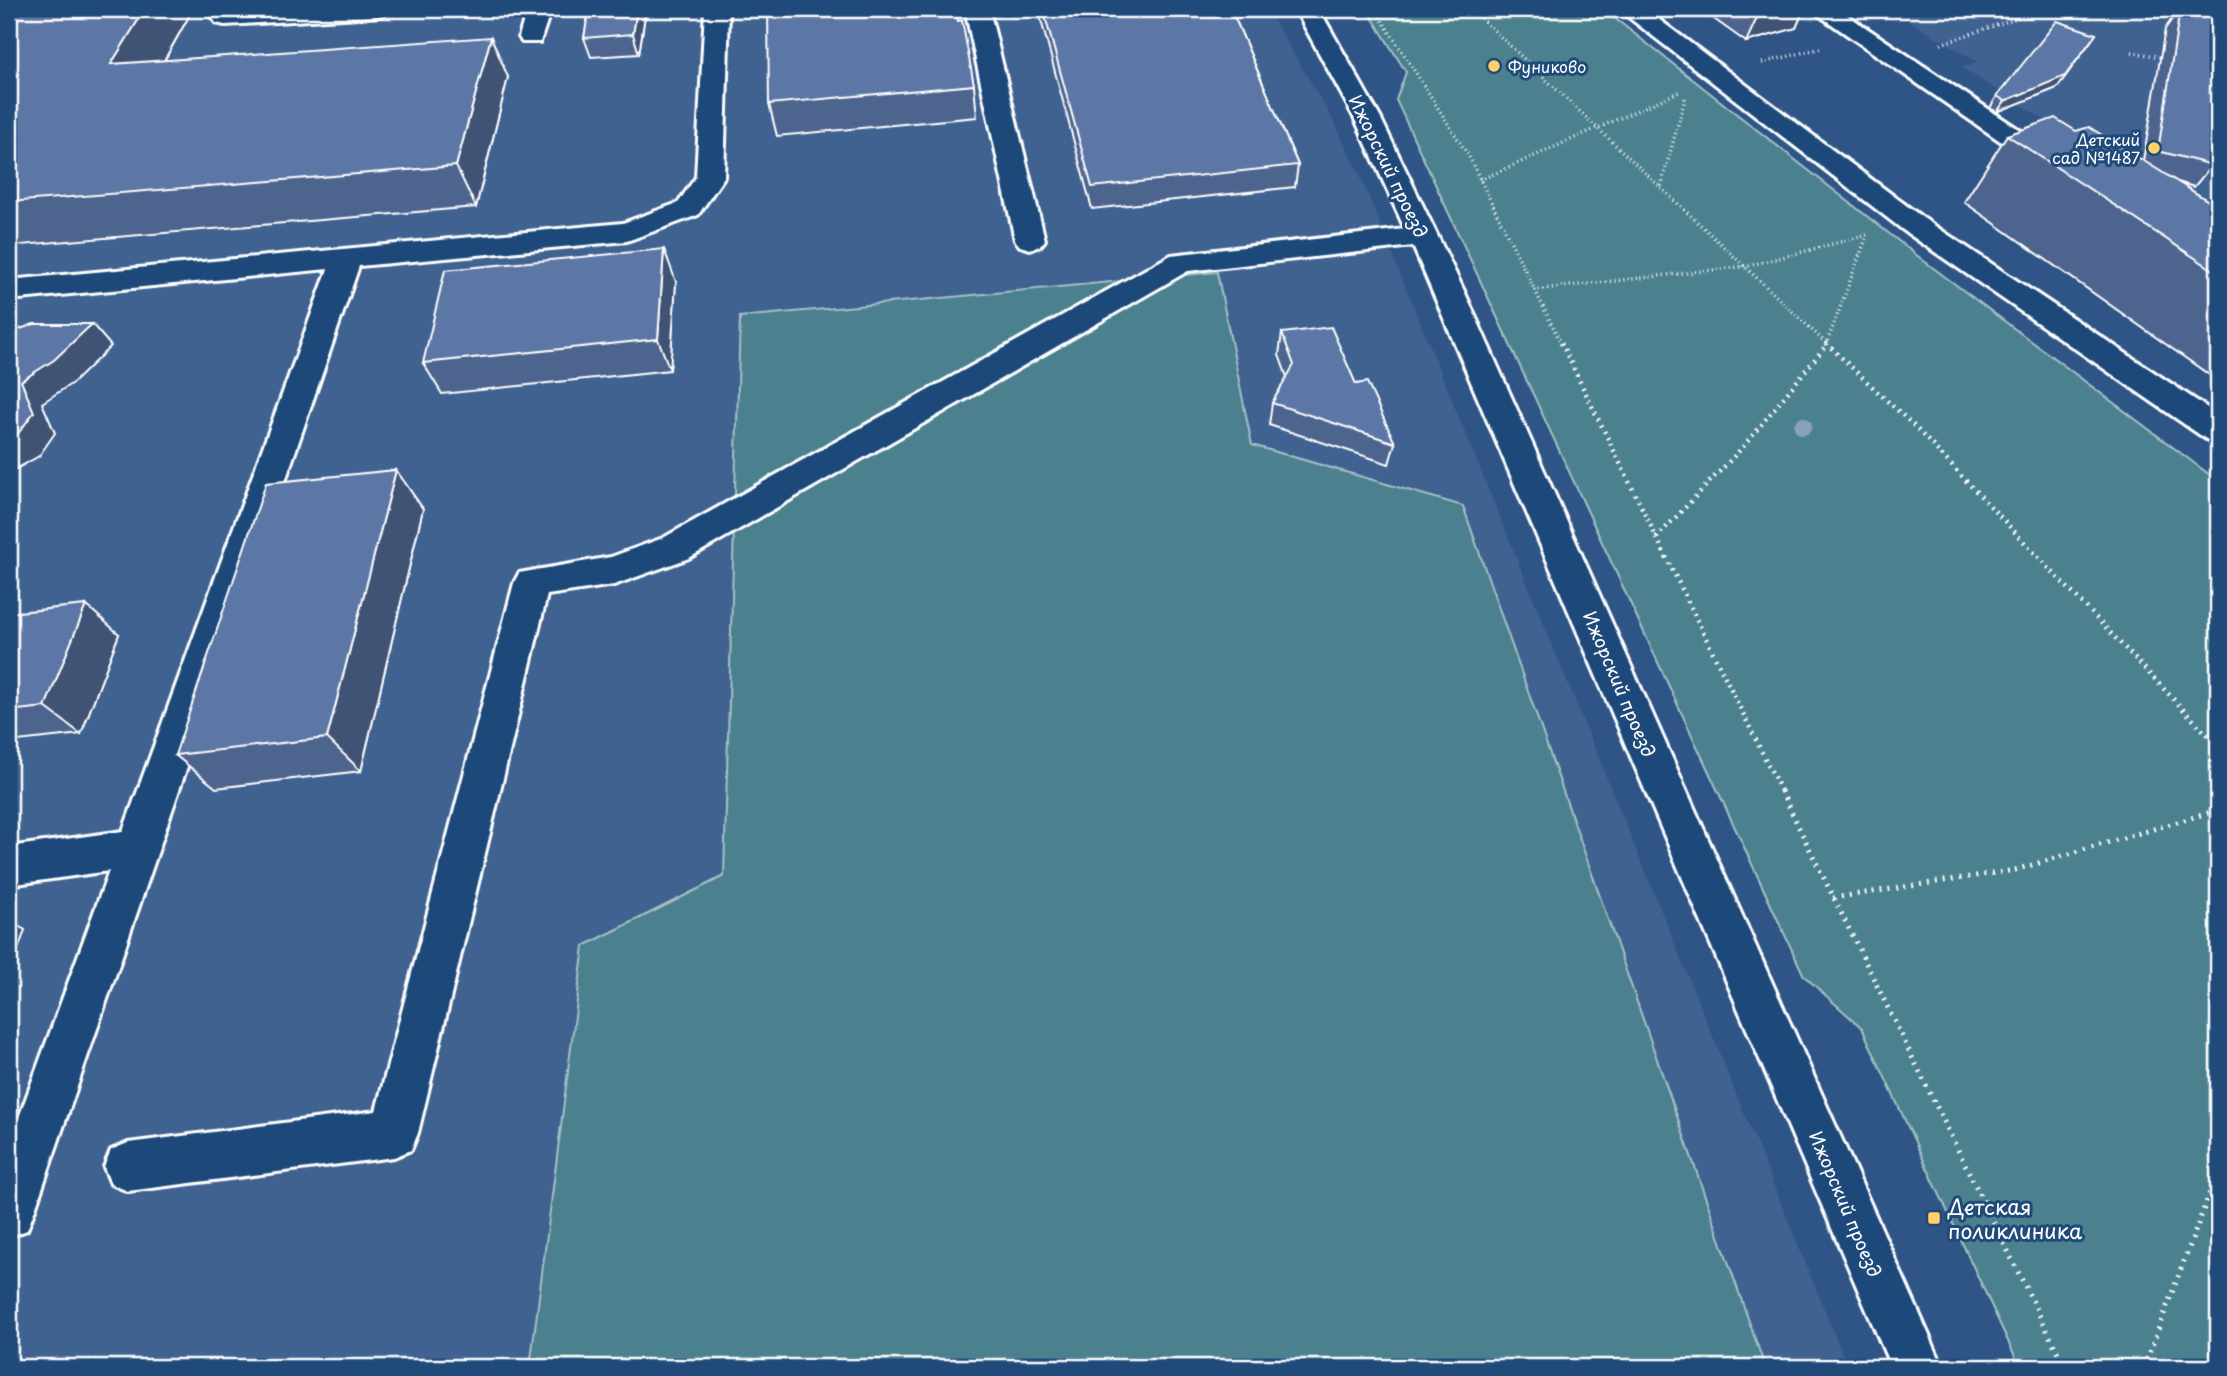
<svg xmlns="http://www.w3.org/2000/svg" width="2227" height="1376" font-family="'Playpen Sans',sans-serif">
<style>
.built{fill:#406291}
.green{fill:#4c818e;stroke:#a6c0c6;stroke-width:2}
.lines{fill:none;stroke-linecap:round;stroke-linejoin:round}
.minor-casing{stroke:#fff;stroke-width:6}
.path-far2{stroke:#fff;stroke-width:3.5;stroke-dasharray:1 3.5;stroke-linecap:butt}
.path-far1{stroke:#fff;stroke-width:4.5;stroke-dasharray:2 5;stroke-linecap:butt}
.path{stroke:#fff;stroke-width:5;stroke-dasharray:2 6;stroke-linecap:butt}
.minor{fill:#1f4a7a;fill-rule:evenodd}
.tree{fill:#89a1b9}
.wall{fill:#4e658e;stroke:#fff;stroke-width:2}
.shaded-wall{fill:#405374;stroke:#fff;stroke-width:2}
.building{fill:#5b76a5;stroke:#fff;stroke-width:2}
.poi-dot{fill:#ffd166;stroke:#1f4a7a;stroke-width:2.5}
.labels{text-anchor:middle;dominant-baseline:central;stroke-width:6;stroke-linejoin:round;paint-order:stroke}
.far-poi-label{font-size:16px;fill:#fff;stroke:#1f4a7a;text-anchor:start}
.street-label{font-size:18px;fill:#fff;stroke:#1f4a7a}
.near-poi-label{font-size:21px;fill:#fff;stroke:#1f4a7a;text-anchor:start}
</style>
<rect width="100%" height="100%" fill="#2f5586"/>
<filter id="ink" filterUnits="userSpaceOnUse"><feTurbulence type="fractalNoise" baseFrequency=".0143" numOctaves="2"/><feDisplacementMap in="SourceGraphic" scale="14" xChannelSelector="R" yChannelSelector="G"/><feConvolveMatrix kernelMatrix="1 2 1 2 8 2 1 2 1" color-interpolation-filters="sRGB"/></filter>
<g filter="url(#ink)">
<path class="built" d="M9,9H1267L1334,122L1358,171L1848,1367H9Z
M1889,9H2218V228L1962,68L1978,62Z"/>
<path class="green" d="M1367,9H1603L1924,261L2218,481V1367H2020L1862,1028L1804,976L1396,100L1406,72Z
M1217,272L1252,445L1463,506L1765,1367H530L584,946L724,876L740,317Z"/>
<g class="lines">
<defs>
<path id="minor" d="M218,9L242,10L389,9L386,14L377,16L225,25L216,23L213,18Z
M527,9H551L540,42H522L519,37Z
M705,9H729L724,177L698,215L627,241L359,266L34,1212L27,1230L9,1237V1145L109,871L9,885V847L123,831L328,269L9,300V280L623,223L678,203L696,177Z
M965,9H989L1045,240L1040,246L1030,249L1020,246L1015,240Z
M1295,9H1319L1381,119L1465,293L1943,1367H1891L1413,246L1188,271L689,558L614,585L547,595L418,1133L411,1150L394,1157L128,1191L111,1184L104,1167L111,1150L128,1143L376,1111L514,583L519,573L611,557L663,538L1171,255L1405,229L1355,119Z
M1618,9H1645L1923,218L2218,415V443L2206,439L1903,230Z
M1810,9H1838L2062,158L2066,164L2062,170H2042Z"/>
</defs>
<use href="#minor" class="minor-casing"/>
<path class="path-far2" d="M1375,9L1468,155L1562,345
M1471,9L1828,345
M1941,44L2043,9
M2132,52L2166,58
M1762,63L1821,48
M1480,180L1681,91
M1661,186L1686,95
M1534,290L1748,266L1867,235
M1826,345L1867,236"/>
<path class="path-far1" d="M1561,343L1782,793
M1826,343L1914,426L2218,746
M1656,538L1743,447L1828,343"/>
<path class="path" d="M1781,791L2065,1367
M1833,898L2015,870L2218,810
M2144,1367L2218,1171"/>
<use href="#minor" class="minor"/>
</g>
<circle class="tree" cx="1803" cy="426" r="9"/>
<path class="wall" d="M9,9H193L164,61L508,77L476,207L9,246Z
M589,9H646L639,54L591,57L584,38Z
M1038,9H1231L1298,165L1295,187L1092,209Z
M1700,9H1804L1796,28L1746,42Z
M2179,9H2218L2212,165L2194,187L2178,182L2218,207V381L1964,202L2007,135L2076,131L2143,161L2165,29Z
M958,21L974,85L977,117L777,136L769,104Z
M2096,34L2057,88L1997,112L1990,108L1997,96Z
M676,282L670,370L442,394L423,363Z
M1282,333L1356,384L1395,443L1389,464L1269,425L1272,403L1287,377L1279,355Z
M396,470L423,509L361,771L216,788L175,755Z
M9,613L119,634L81,734L9,742Z"/>
<path class="shaded-wall" d="M145,9H193L139,105L111,64Z
M637,9H646L639,54L633,34Z
M1761,9H1804L1796,28L1746,42Z
M2096,34L2057,88L1997,112L2005,101Z
M491,37L508,77L476,207L456,166Z
M664,249L676,282L670,370L658,339Z
M92,324L111,346L74,382L42,403L55,433L39,456L16,469L9,470V439L21,381Z
M396,470L423,509L361,771L327,738Z
M86,605L119,634L81,734L45,707Z
M9,921L25,930L9,975Z"/>
<path class="building" d="M9,9H145L111,64L491,37L456,166L9,202Z
M589,9H637L633,34L584,38Z
M768,9H956L958,21L962,20L974,85L769,104Z
M1043,9H1231L1298,165L1092,187Z
M2180,9H2218V102L2212,165L2158,151Z
M2057,21L2096,34L2065,76L2005,101L1997,96Z
M2055,118L2076,131L2089,127L2218,207V273L2007,135Z
M664,249L658,339L423,363L445,270Z
M34,324H92L54,360L21,381L34,412L17,435L9,439V333Z
M1331,327L1356,384L1367,382L1395,443L1272,403L1294,365L1282,333Z
M396,470L327,738L175,755L266,483Z
M86,605L45,707L9,711V613Z"/>
</g>
<g class="poi-dot">
<circle cx="1494" cy="66" r="7"/>
<circle cx="2154" cy="148" r="7"/>
<rect x="1927" y="1211" width="14" height="14" rx="3.5"/>
</g>
<g class="labels">
<g class="far-poi-label">
<text x="1508" y="66">Фуниково</text>
<text x="2140" y="139" text-anchor="end">Детский<tspan x="2140" dy="18">сад №1487</tspan></text>
</g>
<g class="street-label">
<text transform="translate(1389 166) rotate(64)">Ижорский проезд</text>
<text transform="translate(1620 684) rotate(67)">Ижорский проезд</text>
<text transform="translate(1846 1204) rotate(67)">Ижорский проезд</text>
</g>
<g class="near-poi-label">
<text x="1948" y="1206">Детская<tspan x="1948" dy="24">поликлиника</tspan></text>
</g>
</g>
<rect width="2227" height="1376" fill="none" stroke="#1f4a7a" stroke-width="35"/>
<rect x="18" y="18" width="2192" height="1341" fill="none" stroke="#fff" stroke-width="2.5" filter="url(#ink)"/>
</svg>
